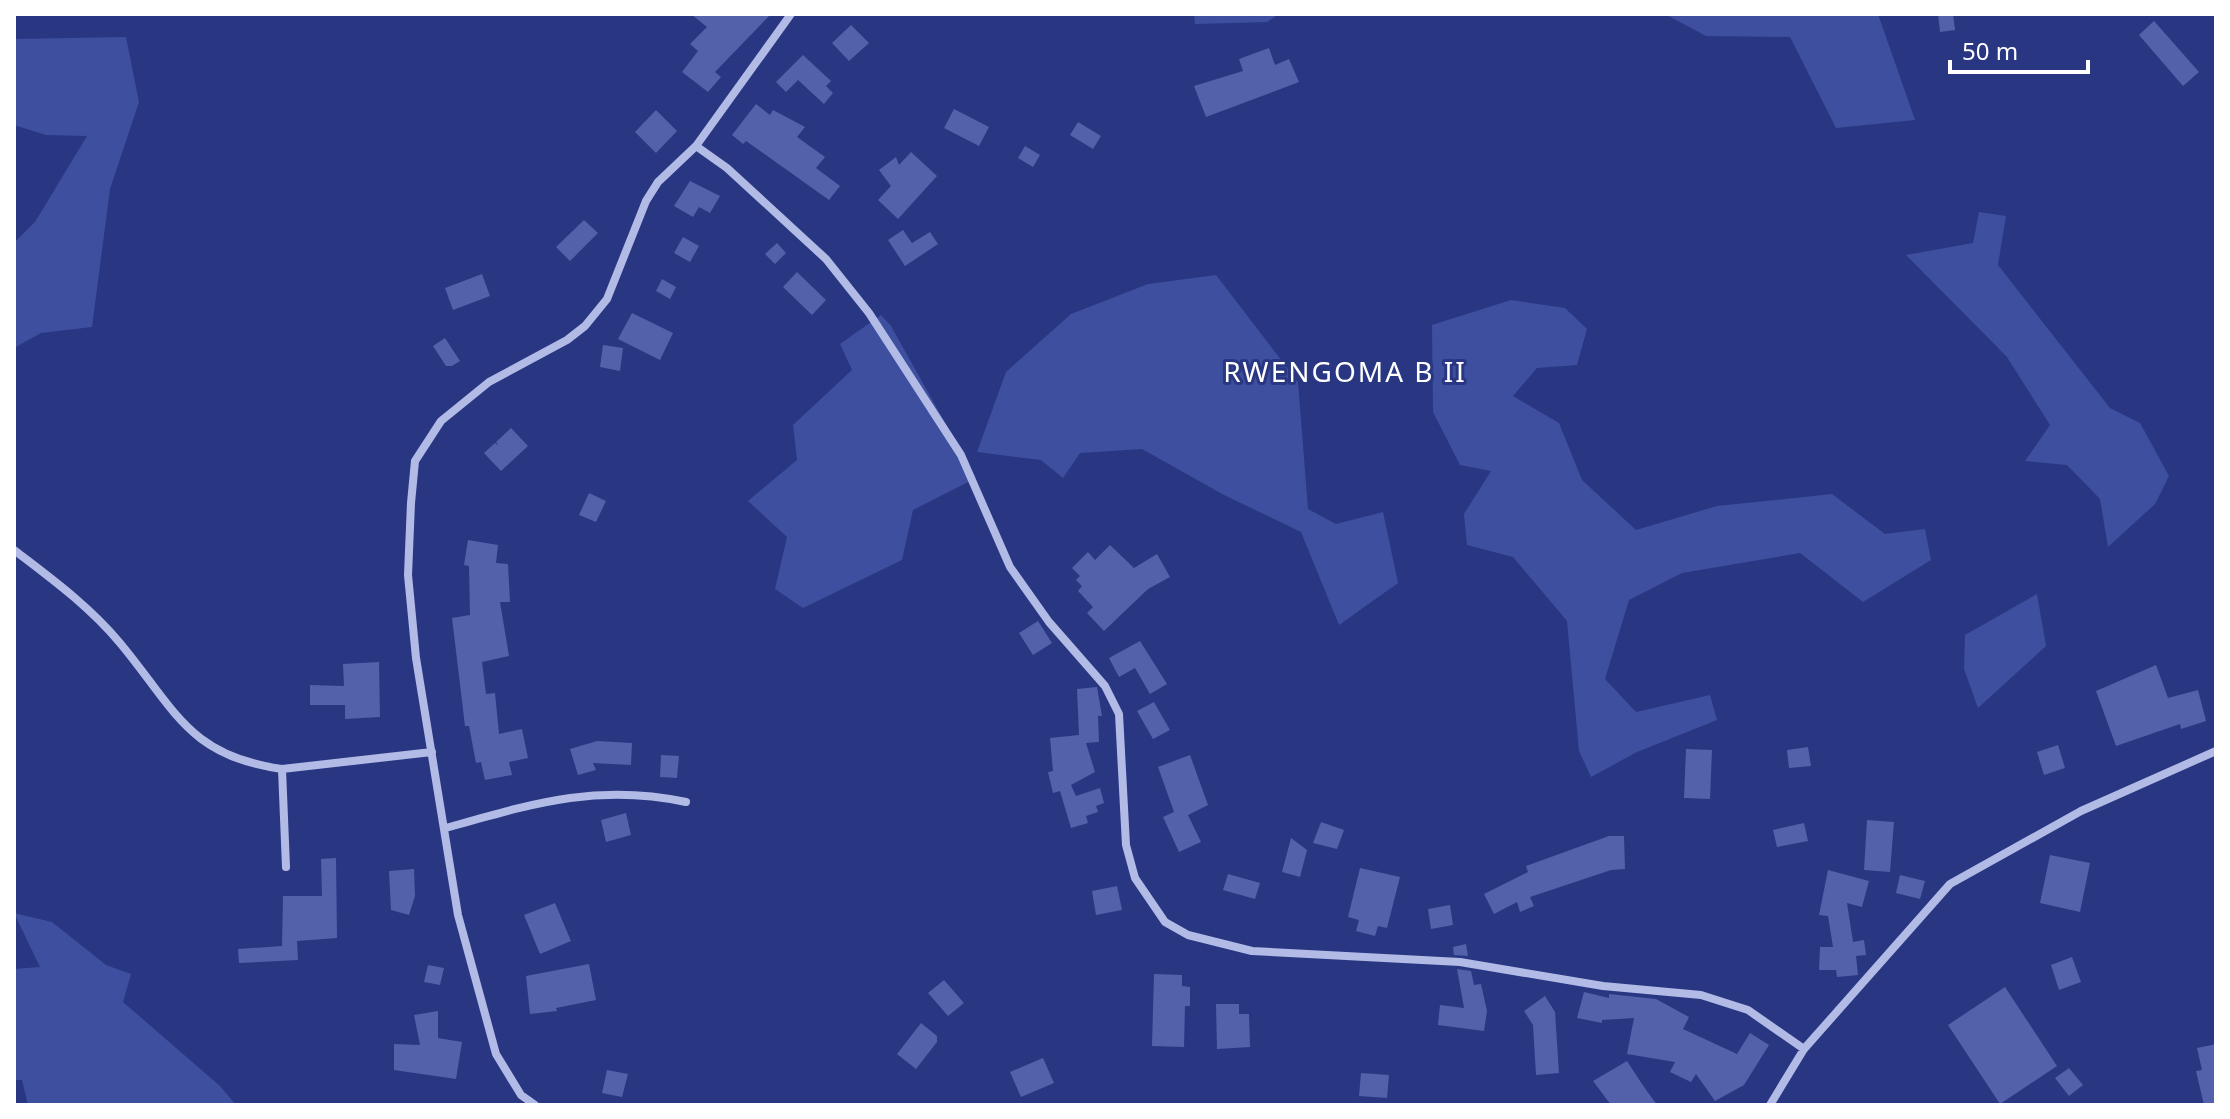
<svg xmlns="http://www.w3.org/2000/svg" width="2230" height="1119" font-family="'Noto Sans',sans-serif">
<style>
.green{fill:#3e4f9f}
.building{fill:#5261aa}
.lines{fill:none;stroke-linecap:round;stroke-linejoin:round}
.minor{stroke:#b2bbe6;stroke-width:8}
.labels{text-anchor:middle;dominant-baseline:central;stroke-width:6;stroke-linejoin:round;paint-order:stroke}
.quarter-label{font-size:28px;letter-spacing:2px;fill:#fff;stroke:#293782}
</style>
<rect width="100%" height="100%" fill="#293782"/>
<path class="green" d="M1194,14H1279L1267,22L1195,24Z
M1665,14H1878L1915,120L1836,128L1790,37L1706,36Z
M126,37L139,102L110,189L92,327L41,333L14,348V243L35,222L87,136L46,135L14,125V39Z
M1979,212L2006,216L1998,265L2110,408L2140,423L2169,476L2155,504L2108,547L2100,499L2067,465L2025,461L2050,425L2007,357L1906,255L1973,243Z
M1216,275L1298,382L1308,509L1336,524L1383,512L1398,583L1339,625L1301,532L1224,495L1142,449L1080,453L1063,478L1041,460L977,452L1006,372L1071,314L1148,284Z
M1511,300L1565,308L1587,329L1577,365L1537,368L1513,396L1559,423L1582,480L1636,530L1717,506L1832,494L1885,534L1925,529L1931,560L1863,602L1800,553L1682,573L1629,600L1605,679L1636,712L1710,695L1717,720L1637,752L1591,777L1579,751L1567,621L1513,557L1467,545L1464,514L1491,471L1460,465L1433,412L1432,325Z
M881,315L891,326L976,478L913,510L902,560L803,608L775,589L787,537L748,501L797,460L793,425L852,370L840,344Z
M2037,594L2046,646L1978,708L1964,669L1965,635Z
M14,913L52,922L106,965L131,974L123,1002L220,1086L236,1105H28L22,1080H14V969L40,967Z"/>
<path class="building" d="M691,14H771L715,72L721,77L708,92L682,72L698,51L690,44L707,27Z
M1938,14H1953L1955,30L1940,32Z
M2154,21L2199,72L2183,86L2139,35Z
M851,25L869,43L849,61L832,43Z
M1269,48L1275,65L1289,59L1299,82L1206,117L1194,86L1243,71L1239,59Z
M803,55L831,81L826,86L833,93L824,104L798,80L786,92L776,82Z
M756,104L770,115L773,110L805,127L797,137L825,157L816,168L840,186L829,200L746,141L743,144L732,135Z
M954,109L989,127L979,146L944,128Z
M656,110L677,131L656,153L635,132Z
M1078,122L1101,136L1093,149L1070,135Z
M1025,146L1040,155L1033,167L1018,158Z
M911,152L937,176L898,219L878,200L891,186L879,170L896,157L899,165Z
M690,181L720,196L710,213L699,207L693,217L674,206Z
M584,220L598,233L570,261L556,247Z
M903,230L912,243L930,232L938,244L905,266L888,240Z
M683,237L699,246L690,262L674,253Z
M777,243L786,253L775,264L765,254Z
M797,272L826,300L812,315L783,287Z
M482,274L490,296L453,310L445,288Z
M662,279L676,287L670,299L656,291Z
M632,313L673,333L660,360L618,339Z
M445,338L460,361L452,366H446L433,346Z
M603,345L623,348L620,371L600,367Z
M511,428L528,446L501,471L484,453L495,443L498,445L496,442Z
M589,493L606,501L596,522L579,515Z
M468,540L498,545L496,563L508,564L510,602H500L509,656L482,662L486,694L495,693L499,734L522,729L528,758L509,762L512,775L485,780L481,762L476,763L469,726H465L452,618L470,615L469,566L464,565Z
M1110,545L1134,568L1157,554L1170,577L1148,589L1104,631L1087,613L1093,607L1078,591L1082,586L1076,580L1080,576L1072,568L1088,552L1095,560Z
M1038,621L1052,643L1033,655L1019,633Z
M1140,641L1167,684L1150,694L1135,668L1119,677L1109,658Z
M379,662L380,717L345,719V705H310V685L344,686L343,664Z
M2156,665L2168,698L2198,690L2206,721L2181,729L2180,724L2116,746L2096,691Z
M1097,687L1102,716H1098L1099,742L1086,743L1095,772L1071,785L1076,796L1100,788L1104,803L1096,806L1098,812L1086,816L1088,823L1071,828L1060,791L1053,793L1048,772L1053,771L1050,738L1079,735L1077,689Z
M1154,702L1170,730L1153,739L1137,711Z
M597,741L632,743L631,765L593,763L596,770L578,775L570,749Z
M2058,745L2065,768L2044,775L2037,752Z
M1808,747L1811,766L1789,768L1787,750Z
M1686,749L1712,750L1710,799L1684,798Z
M661,755L679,756L677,778L660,777Z
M1190,755L1208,805L1188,815L1201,842L1179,852L1163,817L1174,812L1158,767Z
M626,813L631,835L606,842L601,820Z
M1867,820L1894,822L1890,872L1864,870Z
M1321,822L1344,830L1337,849L1313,843Z
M1804,823L1808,841L1777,847L1773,830Z
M1609,836H1624L1625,869L1611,870L1530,897L1534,906L1520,912L1517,902L1494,914L1484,894L1528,872L1526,866Z
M1291,838L1307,850L1300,877L1282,872Z
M2050,855L2090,863L2080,912L2040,903Z
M336,858L337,938L297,941L298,960L239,963L238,949L282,946L283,896H322L321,859Z
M1360,868L1400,877L1387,928L1378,926L1375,936L1356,931L1359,920L1348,917Z
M414,869L415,896L409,915L391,910L389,871Z
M1828,870L1869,881L1862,907L1847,903L1853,942L1864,940L1866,955L1856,956L1858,975L1837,977L1836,970H1819L1820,947H1833L1828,916L1819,915Z
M1228,874L1260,883L1255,899L1223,890Z
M1900,875L1925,881L1920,899L1896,893Z
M1117,886L1122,910L1096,915L1092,891Z
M555,903L571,941L540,954L524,915Z
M1450,905L1453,925L1431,929L1428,909Z
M1466,944L1468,956L1454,955L1453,947Z
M2072,957L2081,982L2059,990L2051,965Z
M589,964L596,1000L556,1008L557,1011L530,1014L526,976Z
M428,965L444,968L440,985L424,982Z
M1457,969L1471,971L1474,985L1481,984L1487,1011L1484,1031L1438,1025L1440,1005L1464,1008Z
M1154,974L1182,975V986L1190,987V1006H1185L1184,1047L1152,1046Z
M944,980L964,1003L948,1016L928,993Z
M2005,987L2057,1066L2000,1104L1948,1025Z
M1584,992L1609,998V994L1656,999L1689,1017L1683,1029L1737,1054L1750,1033L1769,1045L1744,1085L1715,1101L1696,1074L1691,1082L1670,1072L1675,1062L1627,1054L1634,1018L1602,1020V1023L1577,1018Z
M1545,996L1555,1012L1559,1073L1536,1075L1533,1025L1524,1011Z
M1216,1004H1239V1014H1249L1250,1047L1217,1049Z
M438,1011V1038L462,1042L456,1079L394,1070V1044L420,1045L414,1015Z
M921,1023L937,1036V1042L916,1069L897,1054Z
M2216,1044V1105H2204L2196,1071L2202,1070L2197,1048Z
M1043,1058L1054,1083L1021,1097L1010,1072Z
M1627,1061L1642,1084L1657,1105H1611L1593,1081Z
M2069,1068L2083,1085L2069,1096L2055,1078Z
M607,1070L628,1074L622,1097L602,1093Z
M1361,1073L1389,1075L1387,1098L1359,1096Z"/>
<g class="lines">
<path class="minor" d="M696,146L727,168L826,259L869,313L961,455L1010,567L1049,622L1105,686L1119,714L1126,845L1135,878L1165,922L1188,935L1252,951L1460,962L1603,986L1701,995L1748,1010L1804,1049
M14,550C52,579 89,606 120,643C175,709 188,756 282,769L432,752
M282,769L286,867
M446,828C531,804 597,783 686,802
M535,1105L521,1095L496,1054L458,915L416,658L408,575L411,503L415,461L441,421L489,382L567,340L585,326L607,299L646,201L658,182L696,146L791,14
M1770,1105L1804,1049L1950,884L2081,811L2216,751"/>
</g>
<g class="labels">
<g class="quarter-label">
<text x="1345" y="371">RWENGOMA B II</text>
</g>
</g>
<rect width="2230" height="1119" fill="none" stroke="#ffffff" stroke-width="32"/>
<path d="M1950 60v12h138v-12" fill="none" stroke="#ffffff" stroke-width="4"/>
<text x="1962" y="60" font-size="24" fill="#ffffff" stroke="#293782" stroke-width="6" paint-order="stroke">50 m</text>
</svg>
